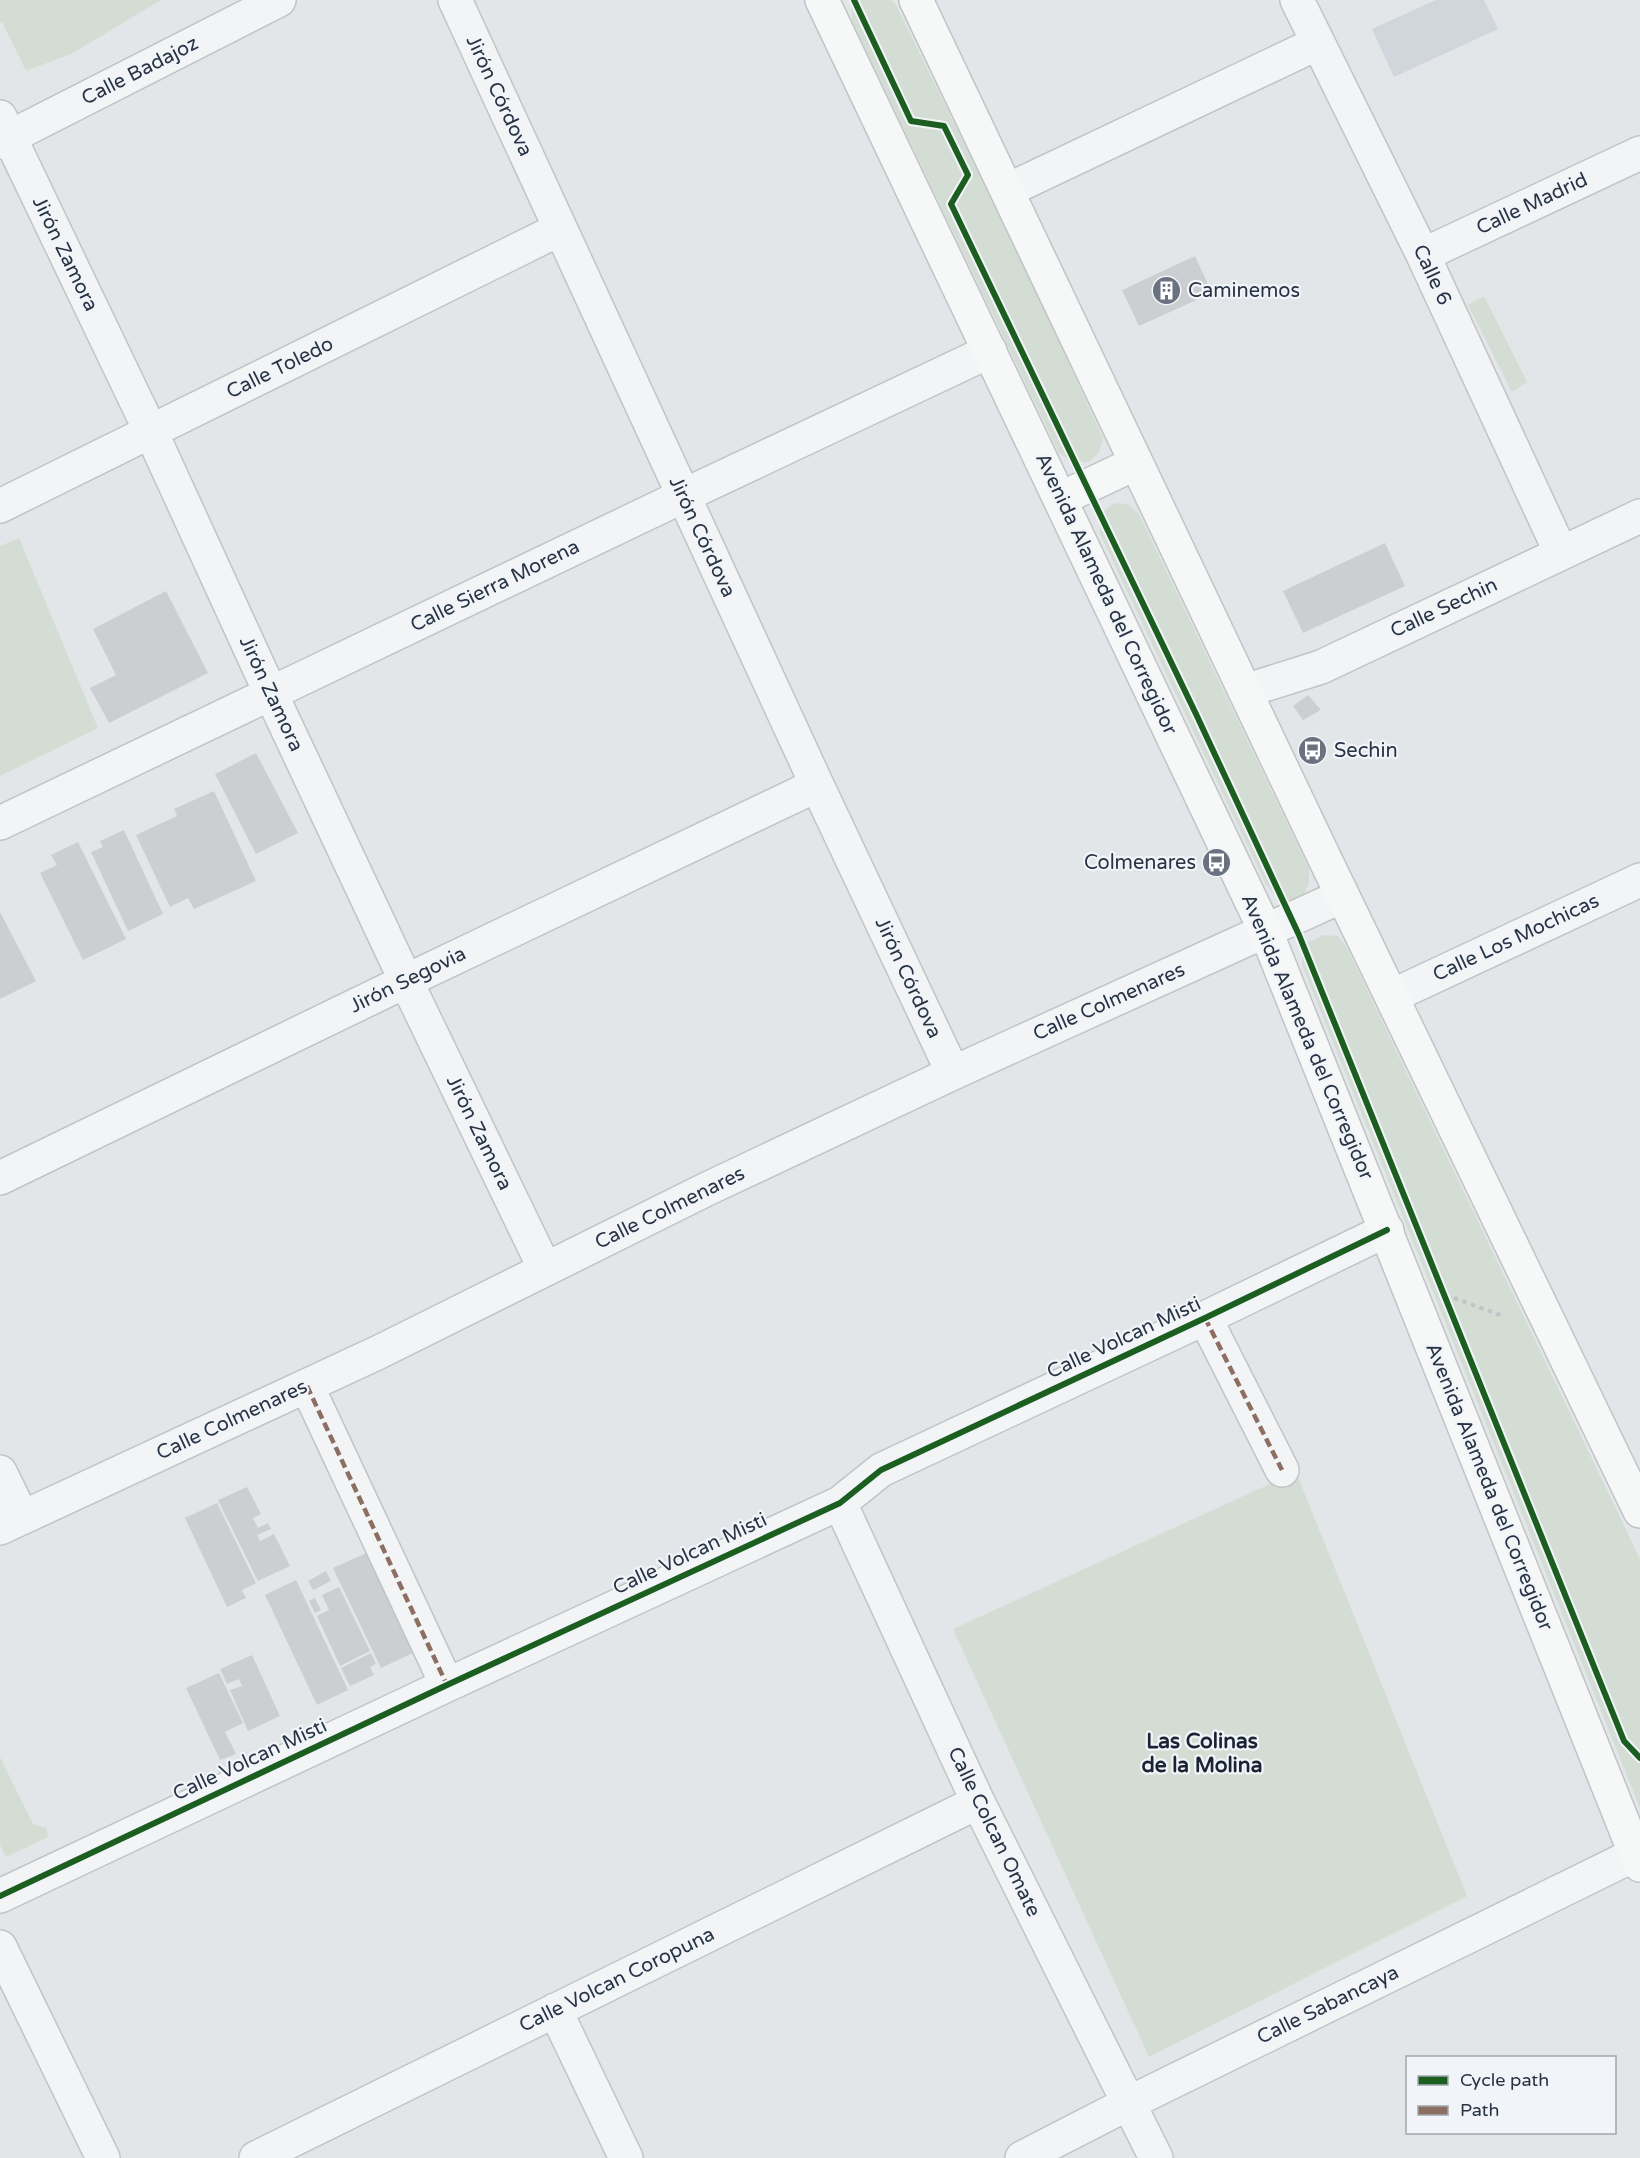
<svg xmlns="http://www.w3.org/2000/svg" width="1640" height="2158" font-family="'Varela Round',sans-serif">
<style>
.built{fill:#d1d5dc}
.green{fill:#d4ddd3}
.building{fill:#ccced1}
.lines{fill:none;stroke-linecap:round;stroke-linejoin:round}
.street-casing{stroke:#c1c4c7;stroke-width:36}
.secondary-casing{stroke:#c1c4c7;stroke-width:36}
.path{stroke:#c1c4c9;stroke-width:4;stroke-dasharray:4.5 4.5;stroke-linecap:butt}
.street{stroke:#f3f4f5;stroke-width:33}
.secondary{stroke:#f6f7f7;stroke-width:33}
.quiet{stroke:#8d6e63;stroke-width:4.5;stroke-dasharray:9 4.5;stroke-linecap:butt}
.cycleway-casing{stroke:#f1f4f8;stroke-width:10}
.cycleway{stroke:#1b5e20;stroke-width:6}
.labels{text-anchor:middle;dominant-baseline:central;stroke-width:4.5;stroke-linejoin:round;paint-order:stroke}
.street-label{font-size:20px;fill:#283344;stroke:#f1f4f8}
.poi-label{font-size:20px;fill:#283344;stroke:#f1f4f8;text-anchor:start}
.neighbourhood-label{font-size:21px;font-weight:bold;fill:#1a2434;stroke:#f1f4f8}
</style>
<rect width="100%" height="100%" fill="#e3e6e9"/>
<path class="built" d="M1436,0H1484L1498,29L1394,77L1372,29Z"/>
<path class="green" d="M0,0H161L73,53L26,71L2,22L0,23Z
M859,0H891L895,3L1024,265L1103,438L1099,453L1089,462H1072L1059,453L852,21V8Z
M1484,296L1527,382L1512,392L1468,305Z
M1116,503L1128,504L1139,514L1309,869V883L1304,894L1292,900L1277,897L1266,885L1100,534C1099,517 1100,511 1116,503Z
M19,538L98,728L0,776V546Z
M1323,935L1338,936L1346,946L1640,1559V1808L1302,965V953L1307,943Z
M1296,1472L1467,1896L1149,2057L953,1629Z
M0,1757L33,1824L46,1828L48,1837L6,1857L0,1845Z"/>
<path class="building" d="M1195,256L1212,293L1139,326L1122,290Z
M1385,543L1405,586L1303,633L1283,591Z
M166,591L208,673L109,723L90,688L116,675L93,629Z
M1308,695L1321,710L1303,720L1293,706Z
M256,753L298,833L256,854L215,774Z
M214,791L256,881L194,909L188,898L170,907L136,835L177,816L174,809Z
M124,830L163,914L128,931L91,852L103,847L100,841Z
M78,842L126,939L83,960L40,873L57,865L51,855Z
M0,912L36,981L0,999Z
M247,1487L261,1514L253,1518L258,1528L268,1523L271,1529L257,1535L260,1541L274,1534L290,1566L258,1581L218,1500Z
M217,1503L256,1583L242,1590L246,1598L227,1607L185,1518Z
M371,1551L419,1650L381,1668L333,1568Z
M326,1571L331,1581L313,1590L308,1581Z
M296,1580L348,1690L317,1705L265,1595Z
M339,1587L370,1651L340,1666L317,1616L329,1610L322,1595Z
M315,1598L321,1610L315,1613L309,1601Z
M371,1653L376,1664L370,1667L374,1675L350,1686L341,1668Z
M252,1655L280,1716L248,1731L230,1690L242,1686L239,1679L227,1684L220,1669Z
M219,1673L243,1723L225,1732L236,1754L220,1760L186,1688Z"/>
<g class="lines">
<defs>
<path id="street" d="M455,0L817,785L953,1073
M1297,0L1423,255L1561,553
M0,117L151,432L271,694L406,981L545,1269
M0,142L279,0
M1008,190L1318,43
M1423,255L1640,153
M0,506L560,229
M1245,691L1321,667L1640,516
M0,823L683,496L990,351
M1392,996L1640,880
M0,1178L406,981L817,785
M1205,1318L1282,1470
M307,1386L447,1685
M0,1472L22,1517
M840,1503L978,1802L1156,2158
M0,1528L377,1353L709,1188L953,1073L1342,896
M0,1896L447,1685L840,1503L881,1470L1205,1318L1387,1230
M0,1947L103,2158
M555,2010L626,2158
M256,2158L978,1802
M1022,2158L1129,2103L1636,1854"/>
<path id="secondary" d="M822,0L1266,932L1640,1865
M916,0L1323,855L1640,1511
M1060,499L1136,463"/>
</defs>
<use href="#street" class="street-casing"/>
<use href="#secondary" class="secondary-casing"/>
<path class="path" d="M1454,1298L1503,1316"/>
<use href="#street" class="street"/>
<use href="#secondary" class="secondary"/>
<path class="quiet" d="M1205,1318L1282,1470
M307,1386L447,1685"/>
<defs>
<path id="cycleway" d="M854,0L911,121L944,126L968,175L951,204L1196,714L1299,935L1624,1741L1640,1758
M0,1896L447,1685L840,1503L881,1470L1205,1318L1387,1230"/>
</defs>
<use href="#cycleway" class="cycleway-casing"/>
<use href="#cycleway" class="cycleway"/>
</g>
<defs>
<symbol id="building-disc" viewBox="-11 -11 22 22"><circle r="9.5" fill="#69727e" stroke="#f1f4f8"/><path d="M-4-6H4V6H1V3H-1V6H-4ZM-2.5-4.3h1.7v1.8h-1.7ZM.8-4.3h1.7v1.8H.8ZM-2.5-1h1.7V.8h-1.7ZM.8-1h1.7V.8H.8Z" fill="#fff"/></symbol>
<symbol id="bus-disc" viewBox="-11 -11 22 22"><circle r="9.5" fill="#69727e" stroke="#f1f4f8"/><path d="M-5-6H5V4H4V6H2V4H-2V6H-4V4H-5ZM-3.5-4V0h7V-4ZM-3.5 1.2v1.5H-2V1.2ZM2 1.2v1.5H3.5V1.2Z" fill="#fff"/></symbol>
</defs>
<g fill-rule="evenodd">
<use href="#building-disc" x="1150" y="274" width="33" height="33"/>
<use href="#bus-disc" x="1296" y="734" width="33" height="33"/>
<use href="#bus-disc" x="1200" y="846" width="33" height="33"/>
</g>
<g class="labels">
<g class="street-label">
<text transform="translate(140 71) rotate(-27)">Calle Badajoz</text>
<text transform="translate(499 96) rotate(65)">Jirón Córdova</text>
<text transform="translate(1532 204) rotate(-25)">Calle Madrid</text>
<text transform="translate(65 254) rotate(64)">Jirón Zamora</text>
<text transform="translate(1432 275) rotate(65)">Calle 6</text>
<text transform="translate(280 368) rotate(-26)">Calle Toledo</text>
<text transform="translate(702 537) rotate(65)">Jirón Córdova</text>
<text transform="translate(495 586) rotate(-26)">Calle Sierra Morena</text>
<text transform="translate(1106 594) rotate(65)">Avenida Alameda del Corregidor</text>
<text transform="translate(1444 608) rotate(-25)">Calle Sechin</text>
<text transform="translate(271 694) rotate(65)">Jirón Zamora</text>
<text transform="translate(1516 938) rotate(-25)">Calle Los Mochicas</text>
<text transform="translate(908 978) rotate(65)">Jirón Córdova</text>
<text transform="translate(408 980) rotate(-26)">Jirón Segovia</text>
<text transform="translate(1109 1002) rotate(-24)">Calle Colmenares</text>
<text transform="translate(1307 1037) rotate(67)">Avenida Alameda del Corregidor</text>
<text transform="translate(479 1133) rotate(64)">Jirón Zamora</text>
<text transform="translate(670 1208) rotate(-26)">Calle Colmenares</text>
<text transform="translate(1124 1338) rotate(-25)">Calle Volcan Misti</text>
<text transform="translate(232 1420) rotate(-25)">Calle Colmenares</text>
<text transform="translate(1489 1487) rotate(68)">Avenida Alameda del Corregidor</text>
<text transform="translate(690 1554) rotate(-25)">Calle Volcan Misti</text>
<text transform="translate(250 1760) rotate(-25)">Calle Volcan Misti</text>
<text transform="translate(994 1832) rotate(64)">Calle Colcan Omate</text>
<text transform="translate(617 1980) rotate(-26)">Calle Volcan Coropuna</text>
<text transform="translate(1328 2005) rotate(-26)">Calle Sabancaya</text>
</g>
<g class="poi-label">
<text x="1188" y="291">Caminemos</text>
<text x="1334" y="751">Sechin</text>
<text x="1196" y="863" text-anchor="end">Colmenares</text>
</g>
<g class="neighbourhood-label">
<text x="1202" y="1741">Las Colinas<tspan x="1202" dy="24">de la Molina</tspan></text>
</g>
</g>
<rect x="1406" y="2056" width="210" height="78" fill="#f1f4f8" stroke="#a1a7b0" stroke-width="1.5"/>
<rect x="1418" y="2076" width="30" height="9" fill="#1b5e20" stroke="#a1a7b0" stroke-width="1.5"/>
<text x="1460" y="2086" font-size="18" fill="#283344">Cycle path</text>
<rect x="1418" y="2106" width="30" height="9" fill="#8d6e63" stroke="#a1a7b0" stroke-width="1.5"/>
<text x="1460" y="2116" font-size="18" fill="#283344">Path</text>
</svg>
